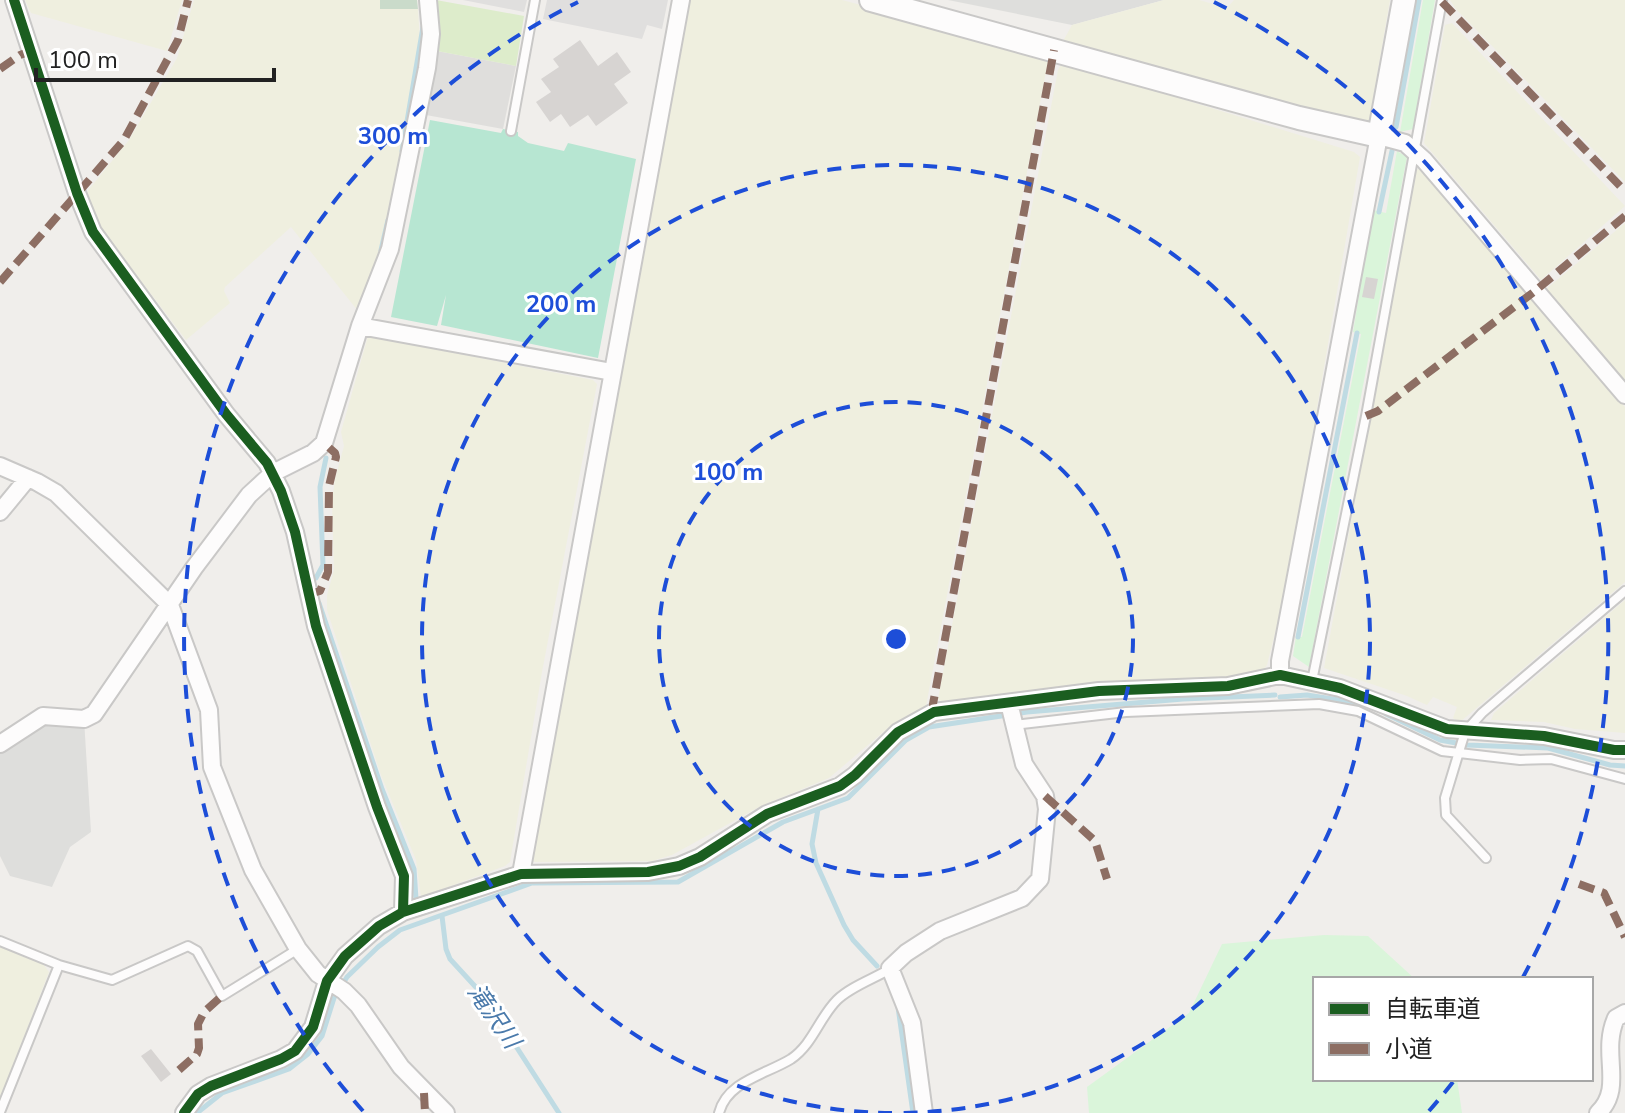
<svg xmlns="http://www.w3.org/2000/svg" width="1625" height="1113" font-family="'Nunito Sans','Noto Sans JP',sans-serif">
<style>
.residential{fill:#dfdedc}
.religious{fill:#dededc}
.farmland{fill:#efefdf}
.grass{fill:#ddeccb}
.cemetery{fill:#cadbca}
.park{fill:#daf5da}
.pitch{fill:#b7e6d2}
.parking{fill:#e0dfde}
.lines{fill:none;stroke-linecap:round;stroke-linejoin:round}
.stream{stroke:#bfdbe3;stroke-width:5}
.building{fill:#d7d4d2}
.service-casing{stroke:#c9c8c7;stroke-width:12}
.minor-casing{stroke:#c9c8c7;stroke-width:20}
.tertiary-casing{stroke:#c9c8c7;stroke-width:26}
.service{stroke:#fdfcfc;stroke-width:8}
.minor{stroke:#fdfcfc;stroke-width:16}
.tertiary{stroke:#fdfcfc;stroke-width:22}
.quiet{stroke:#8d6e63;stroke-width:8;stroke-dasharray:16 8;stroke-linecap:butt}
.cycleway-casing{stroke:#fff;stroke-width:15}
.cycleway{stroke:#1b5e20;stroke-width:10}
.ring{fill:none;stroke:#1d4ed8;stroke-width:4;stroke-dasharray:14 10}
.labels{text-anchor:middle;dominant-baseline:central;stroke-width:6;stroke-linejoin:round;paint-order:stroke}
.water-label{font-size:24px;font-style:italic;fill:#4a7aab;stroke:#fff}
.centre{fill:#1d4ed8;stroke:#fff;stroke-width:4}
.ring-label{font-size:24px;text-anchor:middle;font-weight:bold;fill:#1d4ed8;stroke:#fff;stroke-width:6;stroke-linejoin:round;paint-order:stroke}
</style>
<rect width="100%" height="100%" fill="#f0eeeb"/>
<path class="residential" d="M437,51L516,66L503,129L426,115Z"/>
<path class="religious" d="M948,0H1164L1072,25Z
M43,716L84,719L91,832L70,847L52,887L10,876L0,856V745Z"/>
<path class="farmland" d="M25,0H182L167,51L31,13Z
M194,0H380L381,9H418L420,41L393,190L378,259L358,311L291,227L225,287L224,291L230,303L186,340L100,227L86,193L129,140L177,58Z
M690,0H842L1045,54L1048,61L926,706L894,723L829,778L761,806L672,855L652,861L535,862L532,861Z
M1164,0H1199L1227,8L1234,0H1390L1369,122L1281,104L1062,43L1072,25Z
M1450,0H1625V182L1455,8Z
M1452,23L1625,206L1541,280L1424,143L1445,25Z
M1062,62L1354,152L1360,157L1286,589L1267,665L1261,673L1236,678L1065,686L942,702L938,699L1058,70Z
M1420,169L1625,407V582L1460,722L1453,718L1457,707L1433,697L1427,705L1407,696L1324,668L1415,175L1416,170Z
M1625,223V385L1545,290Z
M368,336L593,380L597,384L542,672L510,862L505,866L421,897L416,860L381,775L327,610V595L334,570L332,502L335,479L344,446L341,432Z
M1625,600V733L1575,729L1544,722L1491,720L1494,713Z
M0,945L41,961L49,972L0,1099Z"/>
<path class="grass" d="M436,0L524,16L516,66L437,51Z"/>
<path class="cemetery" d="M380,0H417L418,9H380Z"/>
<path class="park" d="M1423,0H1435L1413,129L1400,132Z
M1397,151L1407,157L1309,667L1293,656L1296,636L1302,637L1361,334L1353,332L1373,210L1386,213Z
M1324,935L1368,936L1415,979H1315V1079H1457L1462,1113H1089L1087,1087L1189,1013L1222,944Z"/>
<path class="pitch" d="M430,120L501,133L503,129L518,132V136L528,143L564,151L568,143L636,159L598,358L441,325L446,295L437,326L391,317Z"/>
<path class="parking" d="M463,0H527L524,12Z
M547,0H668L662,29L647,25L642,39L543,19Z"/>
<g class="lines">
<path class="stream" d="M1396,127L1419,0
M402,151L423,27
M1379,212L1392,151
M381,250L388,220
M316,578L323,565L320,487L326,458
M319,603L382,789L414,869L416,899
M1298,637L1357,333
M1280,697L1307,695L1358,703
M1386,714L1440,740L1467,745L1548,748L1610,765L1625,766
M818,809L812,844L816,863L844,925L853,940L877,966
M442,916L446,949L450,959L483,995L559,1113
M898,1007L913,1113
M197,1113L222,1093L289,1069L308,1054L322,1036L334,998L347,977L378,947L400,930L532,883L678,882L783,822L848,798L906,740L929,727L1027,712L1183,699L1275,695"/>
</g>
<path class="building" d="M580,40L598,66L617,52L631,72L614,84L628,103L596,126L588,115L570,127L561,114L550,122L536,102L551,92L541,79L559,67L553,59Z
M1366,277L1378,279L1374,299L1362,297Z
M151,1049L171,1074L161,1082L141,1056Z"/>
<g class="lines">
<defs>
<path id="service" d="M511,131L535,0
M1312,681L1366,416L1442,0
M1014,725L1126,712L1319,704L1358,711L1442,751L1520,760L1551,759L1625,779
M1486,858L1446,815L1445,798L1465,732L1482,713L1625,591
M0,941L59,965L112,980L188,946L197,951L222,996L298,949
M0,1112L59,965
M719,1113C727,1081 767,1074 791,1059C813,1044 819,1018 837,1000C850,987 873,979 890,969"/>
<path id="minor" d="M14,0L77,193L93,232L226,414L267,463L281,491L295,532L316,626L377,807L404,876L403,912
M360,326L612,372
M0,466L37,482L56,493L170,605L209,710L212,767L253,870L298,949L318,974L344,991L358,1005L401,1067L446,1113
M0,512L28,478
M1280,675V661L1379,136L1405,143L1424,160L1625,395
M0,744L43,716L84,719L94,714L194,568L249,495L273,473L313,453L324,443L360,326L390,249L427,68L431,34L428,0
M521,874L681,0
M184,1113L198,1094L211,1086L281,1059L295,1051L313,1027L327,981L345,956L379,926L403,912L521,874L648,872L679,866L700,857L767,814L840,786L855,775L898,732L934,712L1099,691L1228,686L1280,675L1340,688L1447,729L1544,736L1614,750H1625
M924,1113L912,1023L890,968L906,953L940,931L1022,898L1040,879L1047,809L1045,796L1024,764L1009,703
M1598,1113C1625,1087 1600,1054 1616,1018L1625,1013"/>
<path id="tertiary" d="M871,0L1299,118L1379,136L1404,0"/>
</defs>
<use href="#service" class="service-casing"/>
<use href="#minor" class="minor-casing"/>
<use href="#tertiary" class="tertiary-casing"/>
<use href="#service" class="service"/>
<use href="#minor" class="minor"/>
<use href="#tertiary" class="tertiary"/>
<path class="quiet" d="M1442,2L1625,191
M0,69L20,55L31,51
M0,282L124,140L178,40L188,0
M1366,416L1378,411L1535,291L1625,216
M309,594L320,591L328,572L329,486L336,457L335,453L324,443
M934,712L933,704L1054,50
M1045,796L1095,841L1107,879
M1579,884L1604,893L1625,937
M179,1070L197,1054L199,1048L198,1024L204,1012L222,996
M424,1093L425,1113"/>
<defs>
<path id="cycleway" d="M14,0L77,193L93,232L226,414L267,463L281,491L295,532L316,626L377,807L404,876L403,912
M184,1113L198,1094L211,1086L281,1059L295,1051L313,1027L327,981L345,956L379,926L403,912L521,874L648,872L679,866L700,857L767,814L840,786L855,775L898,732L934,712L1099,691L1228,686L1280,675L1340,688L1447,729L1544,736L1614,750H1625"/>
</defs>
<use href="#cycleway" class="cycleway-casing"/>
<use href="#cycleway" class="cycleway"/>
</g>
<g class="ring">
<circle cx="896" cy="639" r="237"/>
<path d="M892 1113A474 474 0 1 1 900 1113"/>
<path d="M1453 1082A712 712 0 0 1 1429 1111M363 1111A712 712 0 0 1 578 2M1214 2A712 712 0 0 1 1522 979"/>
</g>
<g class="labels">
<g class="water-label">
<text transform="translate(494 1016) rotate(55)">滝沢川</text>
</g>
</g>
<circle cx="896" cy="639" r="12" class="centre"/>
<g class="ring-label">
<text x="393" y="144">300 m</text>
<text x="561" y="312">200 m</text>
<text x="728" y="480">100 m</text>
</g>
<rect x="1313" y="977" width="280" height="104" fill="#ffffff" stroke="#a7a7a7" stroke-width="2"/>
<rect x="1329" y="1003" width="40" height="12" fill="#1b5e20" stroke="#a7a7a7" stroke-width="2"/>
<text x="1385" y="1017" font-size="24" fill="#222222">自転車道</text>
<rect x="1329" y="1043" width="40" height="12" fill="#8d6e63" stroke="#a7a7a7" stroke-width="2"/>
<text x="1385" y="1057" font-size="24" fill="#222222">小道</text>
<path d="M36 68v12h238v-12" fill="none" stroke="#222222" stroke-width="4"/>
<text x="48" y="68" font-size="24" fill="#222222" stroke="#ffffff" stroke-width="6" paint-order="stroke">100 m</text>
</svg>
